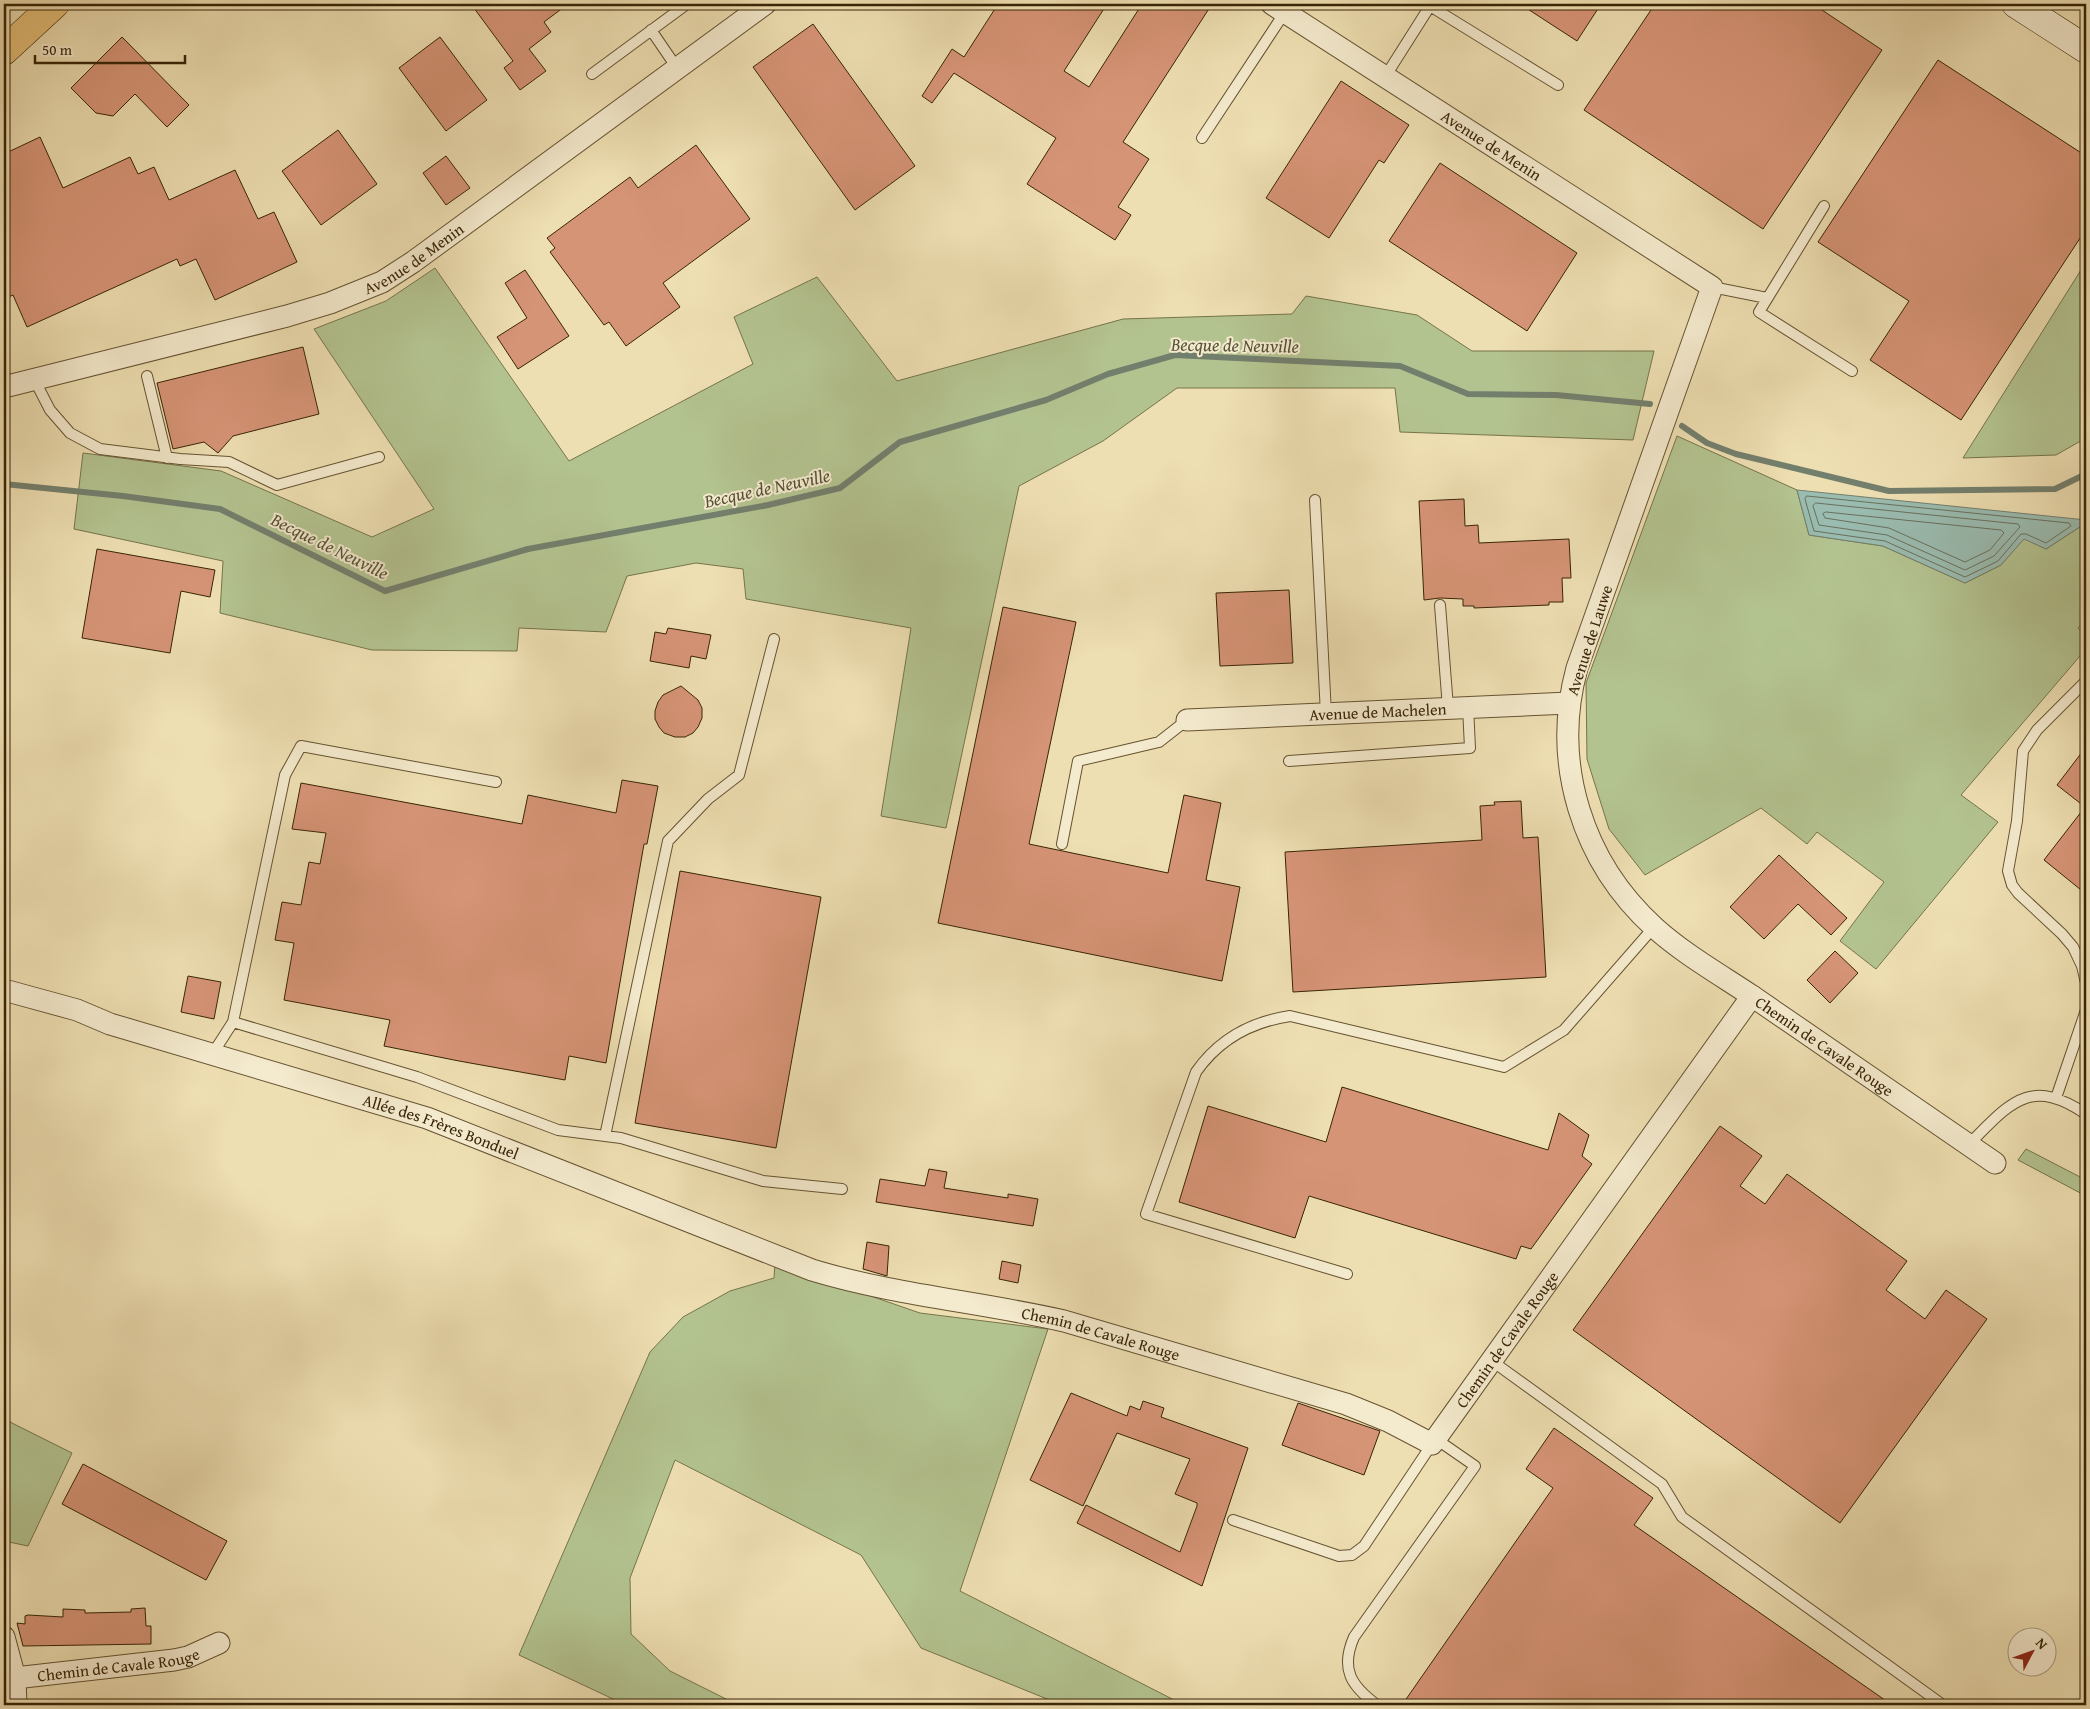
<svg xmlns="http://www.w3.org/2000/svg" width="2090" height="1709" font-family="'Gentium Book Plus',serif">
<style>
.green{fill:#b3c390;stroke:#76744b}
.water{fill:#9abcb1;stroke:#737f6d}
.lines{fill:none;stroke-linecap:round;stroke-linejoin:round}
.shore{stroke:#69705c;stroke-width:1}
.stream{stroke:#737f6d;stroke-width:6}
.building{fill:#d69476;stroke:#382406}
.lane-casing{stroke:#665331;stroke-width:12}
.street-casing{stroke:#665331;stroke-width:23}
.secondary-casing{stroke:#382406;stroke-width:29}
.primary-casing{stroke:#382406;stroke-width:29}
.lane{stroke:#f4eacd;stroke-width:10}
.street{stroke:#f4eacd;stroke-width:21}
.secondary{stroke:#f4eacd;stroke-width:28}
.primary{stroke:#e7c079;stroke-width:28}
.labels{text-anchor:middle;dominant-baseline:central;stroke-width:4;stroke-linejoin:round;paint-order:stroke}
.street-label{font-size:16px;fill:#382406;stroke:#f4eacd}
.water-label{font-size:18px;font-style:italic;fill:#555239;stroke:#f4eacd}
</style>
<rect width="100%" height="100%" fill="#eedfb2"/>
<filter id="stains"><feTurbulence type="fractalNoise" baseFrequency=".004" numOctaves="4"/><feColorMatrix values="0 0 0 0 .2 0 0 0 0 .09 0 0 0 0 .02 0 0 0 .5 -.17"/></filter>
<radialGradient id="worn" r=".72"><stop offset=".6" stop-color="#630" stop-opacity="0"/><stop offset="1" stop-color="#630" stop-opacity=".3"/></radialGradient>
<path class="green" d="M2086,262V438L2056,455L1963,458Z
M435,268L569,461L753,364L734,317L817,277L897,381L1123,319L1292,314L1306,296L1417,315L1472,351H1654L1633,440L1400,432L1395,388H1177L1103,441L1019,486L946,828L881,816L911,628L746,599L743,569L696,563L627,576L606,632L519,628L517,651L372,650L220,613L223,561L74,529L83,453L221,471L372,537L434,509L314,329L386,301Z
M1677,436L1797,490L1809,535L1883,546L1965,583L2001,565L2024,538L2046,549L2086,523V620L2078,628L2086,637V649L1961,795L1998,822L1876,969L1840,941L1884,882L1817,832L1807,844L1761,808L1645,875L1609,829L1587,759L1586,683Z
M2026,1149L2086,1180V1196L2018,1160Z
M775,1263L920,1313L1048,1329L960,1591L1184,1705H1062L921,1648L861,1555L675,1460L630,1578L631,1634L670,1671L738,1705H626L519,1655L650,1352L683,1317L730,1291L774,1278Z
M4,1419L72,1453L28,1546L4,1541Z"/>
<path class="water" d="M1797,490L2086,520V523L2046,549L2024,539L2001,565L1965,583L1883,546L1809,535Z"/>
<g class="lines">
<path class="shore" d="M1807,496L2069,523L2071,526L2046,543L2026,534H2021L1998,561L1965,577L1885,541L1814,531L1805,499Z
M1816,503L2018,524L2020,527L1994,556L1965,570L1887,535L1819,525L1813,506Z
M1826,512L2001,530L2004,533L1990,550L1965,562L1889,528L1825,518L1823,514Z"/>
<path class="stream" d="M1682,426L1707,443L1736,454L1889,491L2055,489L2086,474
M4,484L123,496L220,509L385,591L528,549L768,505L840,488L900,442L1046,400L1108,374L1175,355L1400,366L1468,394L1556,395L1650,404"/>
</g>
<path class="building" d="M471,4H568L544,22L551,32L529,49L546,71L520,90L504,68L513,61Z
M998,4H1107L1064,71L1089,87L1142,4H1212L1123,142L1149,159L1118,207L1131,215L1115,240L1027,184L1056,138L954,73L932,103L922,96L952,49L964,57Z
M1520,4H1601L1577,41Z
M1655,4H1813L1882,50L1763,229L1584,110Z
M813,24L915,166L855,210L753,67Z
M122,37L189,105L167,127L135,94L113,116L96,113L71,88Z
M440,37L487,100L446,131L399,68Z
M1938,60L2086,156V229L1961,420L1870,360L1909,301L1818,242Z
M1341,81L1409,125L1384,163L1379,160L1329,238L1266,198Z
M338,130L377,184L321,225L282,171Z
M40,137L63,188L130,157L138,174L154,167L169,200L235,170L258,219L274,212L297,262L215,300L196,259L180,266L177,259L27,327L13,295L4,299V154Z
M696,145L750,219L663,283L680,307L626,346L609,322L604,325L550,252L555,248L547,238L630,177L638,188Z
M446,156L470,188L446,205L423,173Z
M1440,163L1577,253L1527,331L1389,241Z
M525,270L569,336L518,369L497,337L527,318L505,283Z
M303,347L319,414L233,436L218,453L204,442L173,449L157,383Z
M1464,499L1465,526L1478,525L1479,543L1569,539L1571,578H1562L1563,602H1549V605L1474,608V606H1463V599L1440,598L1424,600L1419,501Z
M97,549L215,570L210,597L181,591L170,653L82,638Z
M1289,590L1293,663L1220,666L1216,593Z
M1003,607L1076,622L1029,844L1168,873L1184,795L1221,803L1206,880L1240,887L1222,981L938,923Z
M668,628L711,635L706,659L691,656L689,668L650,661L655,632L666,634Z
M681,686L698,700L702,708V718L698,727L693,733L685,737H675L664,733L659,727L655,719V711L658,702L663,695Z
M2086,747V894L2044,860L2085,807L2057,785Z
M622,780L658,786L647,844H644L606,1063L569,1056L565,1080L459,1061L384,1046L390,1020L284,1000L294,943L275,940L282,902L301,905L309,862L320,864L326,833L292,829L301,783L522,824L528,795L616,813Z
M1521,801L1523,838L1538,837L1546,977L1293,992L1285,852L1482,840L1480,806L1495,805L1494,802Z
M1779,855L1847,918L1831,935L1798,904L1764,939L1730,907Z
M680,871L821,897L776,1148L635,1123Z
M1835,951L1858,973L1830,1003L1807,980Z
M188,976L221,982L214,1019L181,1012Z
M1342,1087L1548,1150L1559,1113L1589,1135L1582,1156L1592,1164L1531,1249L1521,1246L1516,1259L1309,1196L1295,1238L1179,1202L1208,1106L1326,1142Z
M1720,1126L1762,1156L1740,1186L1765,1204L1787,1174L1907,1261L1886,1290L1925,1319L1946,1290L1987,1319L1840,1523L1573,1330Z
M929,1169L947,1172L944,1188L1008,1198V1194L1038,1199L1033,1226L876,1202L880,1179L925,1186Z
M867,1242L889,1246L887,1276L863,1269Z
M1002,1261L1021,1265L1018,1283L999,1279Z
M1071,1393L1127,1416L1130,1406L1140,1410L1143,1401L1164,1408L1161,1417L1248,1448L1202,1586L1077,1523L1086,1505L1180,1552L1197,1506V1503L1175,1494L1190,1459L1117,1433L1083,1506L1030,1480Z
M1298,1403L1380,1431L1364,1475L1282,1445Z
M1554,1428L1653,1498L1634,1525L1892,1705H1402L1553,1488L1526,1469Z
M83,1464L227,1541L206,1580L62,1504Z
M145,1608L146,1626H151V1644L23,1646L17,1623L25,1624V1616L28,1615L63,1617V1609L85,1610V1613L131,1612V1609Z"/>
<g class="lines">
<defs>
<path id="lane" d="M651,30L677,68
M592,74L687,4
M1385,77L1430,6L1558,85
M1202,138L1285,12
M1824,206L1759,312L1852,371
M1712,287L1767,298
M147,376L167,458
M34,379L50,410L70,433L100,449L180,459L229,462L277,485L379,457
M1315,500L1326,714
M1440,605L1448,708
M2086,681L2037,730L2023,751L2017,821L2008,871L2012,885L2018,893L2062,934L2073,947L2082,966L2086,983
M1289,761L1470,748L1468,707
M1062,844L1078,761L1159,742L1187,720
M233,1022L417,1077L558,1130L621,1138L763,1181L842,1189
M213,1053L233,1022L285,775L301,746L496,782
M2056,1098L2086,1010
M605,1136L668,841L708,799L739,775L774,639
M1967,1146C2009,1105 2028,1075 2086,1114
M1347,1274L1146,1214L1196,1072C1219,1039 1250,1022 1290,1016L1504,1067L1564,1030L1654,927
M1492,1361L1662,1484L1682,1517L1943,1705
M1233,1520L1339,1556L1352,1555L1364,1546L1432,1444
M1377,1705C1351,1686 1340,1669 1354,1637L1475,1466L1436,1439"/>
<g id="street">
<path id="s1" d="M1272,4L1712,287L1577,668C1551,763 1582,862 1655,928C1684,954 1719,974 1752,996"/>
<path id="s2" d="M4,387L287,316L330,303L382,282L413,262L765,4"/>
<path id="s3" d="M1187,720L1569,703"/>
<path id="s4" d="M4,990L77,1010L110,1024L427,1118L812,1270C894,1295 981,1302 1064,1321L1346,1404L1388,1421L1432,1444L1752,996L1995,1163"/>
<path d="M4,1637L15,1678L16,1705"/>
<path id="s5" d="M15,1678L174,1660L188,1657L219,1643"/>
</g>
<path id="secondary" d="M2016,4L2086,49"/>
<path id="primary" d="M4,51L55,4"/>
</defs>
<use href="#lane" class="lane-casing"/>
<use href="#street" class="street-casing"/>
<use href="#secondary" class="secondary-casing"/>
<use href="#primary" class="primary-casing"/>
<use href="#lane" class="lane"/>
<use href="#street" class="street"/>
<use href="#secondary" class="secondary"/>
<use href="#primary" class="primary"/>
</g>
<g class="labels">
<g class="street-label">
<text stroke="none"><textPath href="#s1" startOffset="261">Avenue de Menin</textPath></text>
<text stroke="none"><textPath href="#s2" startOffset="432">Avenue de Menin</textPath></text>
<text transform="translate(1589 640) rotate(-72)">Avenue de Lauwe</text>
<text stroke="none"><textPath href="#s3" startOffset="191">Avenue de Machelen</textPath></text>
<text stroke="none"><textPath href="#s4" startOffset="2141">Chemin de Cavale Rouge</textPath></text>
<text stroke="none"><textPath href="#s4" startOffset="458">Allée des Frères Bonduel</textPath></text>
<text stroke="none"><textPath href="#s4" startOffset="1152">Chemin de Cavale Rouge</textPath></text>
<text stroke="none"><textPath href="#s4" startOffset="1631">Chemin de Cavale Rouge</textPath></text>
<text stroke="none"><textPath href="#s5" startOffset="104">Chemin de Cavale Rouge</textPath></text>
</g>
<g class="water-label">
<text transform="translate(1235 345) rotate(1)">Becque de Neuville</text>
<text transform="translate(767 488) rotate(-12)">Becque de Neuville</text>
<text transform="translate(330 546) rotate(26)">Becque de Neuville</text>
</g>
</g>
<rect width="2090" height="1709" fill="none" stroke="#eedfb2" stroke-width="20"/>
<rect x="5" y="5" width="2080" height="1699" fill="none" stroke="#382406" stroke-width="2.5"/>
<rect x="10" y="10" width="2070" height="1689" fill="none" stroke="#382406"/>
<g transform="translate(2032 1652) rotate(49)"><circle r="24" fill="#f4eacd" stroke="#a99b7d"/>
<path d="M0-4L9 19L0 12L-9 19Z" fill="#8f2418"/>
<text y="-8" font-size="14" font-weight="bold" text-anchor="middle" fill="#382406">N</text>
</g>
<path d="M35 55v8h150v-8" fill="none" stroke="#382406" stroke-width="2.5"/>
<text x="42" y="55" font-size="15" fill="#382406" stroke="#f4eacd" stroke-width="4" paint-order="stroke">50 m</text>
<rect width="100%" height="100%" filter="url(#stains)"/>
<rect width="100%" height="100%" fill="url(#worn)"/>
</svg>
